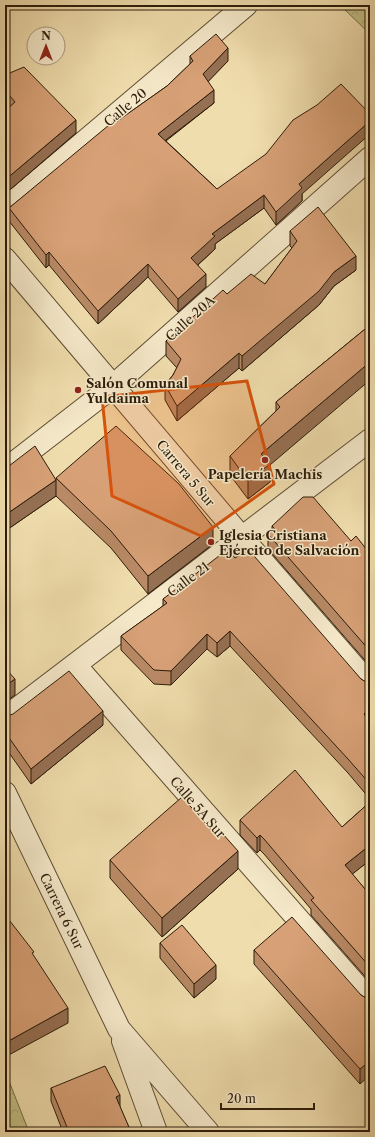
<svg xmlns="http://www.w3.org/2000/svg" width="375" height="1137" font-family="'Libre Caslon Text',serif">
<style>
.forest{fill:url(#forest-crowns);stroke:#776e47}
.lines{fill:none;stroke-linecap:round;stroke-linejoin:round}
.minor-casing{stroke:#5d4c33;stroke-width:24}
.minor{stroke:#f5e9ca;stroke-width:22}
.wall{fill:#b98a65;stroke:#2c1c0a}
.shaded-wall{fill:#967053;stroke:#2c1c0a}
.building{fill:#d7a076;stroke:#2c1c0a}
.marked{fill:#d5530c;fill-opacity:0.2;stroke:#d5530c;stroke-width:3;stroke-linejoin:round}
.poi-dot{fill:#8f2418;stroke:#f5e9ca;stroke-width:1.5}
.labels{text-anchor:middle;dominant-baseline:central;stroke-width:3;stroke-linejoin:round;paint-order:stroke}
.street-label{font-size:13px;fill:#2c1c0a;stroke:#f5e9ca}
.poi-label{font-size:13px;font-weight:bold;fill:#2c1c0a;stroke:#f5e9ca;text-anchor:start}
</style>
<defs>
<pattern id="forest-crowns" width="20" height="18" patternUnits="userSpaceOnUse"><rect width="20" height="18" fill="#c2bf84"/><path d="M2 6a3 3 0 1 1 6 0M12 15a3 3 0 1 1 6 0" fill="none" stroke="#a7a471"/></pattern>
</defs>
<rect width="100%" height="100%" fill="#f0ddad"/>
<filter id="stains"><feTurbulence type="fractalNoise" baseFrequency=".005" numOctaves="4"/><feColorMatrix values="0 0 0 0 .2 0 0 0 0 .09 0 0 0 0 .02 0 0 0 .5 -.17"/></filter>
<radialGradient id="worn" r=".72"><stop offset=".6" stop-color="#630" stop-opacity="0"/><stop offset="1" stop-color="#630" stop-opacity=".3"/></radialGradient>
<path class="forest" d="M340,5H370V34Z
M5,1071L29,1132H5Z"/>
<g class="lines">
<defs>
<path id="minor" d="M5,209L246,5
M5,259L242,538L370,685
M5,470L112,387L370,158
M75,665L370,1001
M5,718L370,440
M5,793L119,1029L208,1132
M123,1041L156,1132"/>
</defs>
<use href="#minor" class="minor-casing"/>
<use href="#minor" class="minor"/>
</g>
<path class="wall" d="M190,56L228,61L208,81L214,103L166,141L217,189L302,194V201L276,225L264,208L215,244V249L198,265L206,287L178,312L148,277L98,324L49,265L46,268L9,221V208L116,122L167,86L190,64Z
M5,75L76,133L5,194V111L9,108L5,104Z
M290,231L356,270L334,286L319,305L242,371L239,368L177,421L165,400V385L173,375L177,368L166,356V341L227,294L265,284L292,248L290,246Z
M370,325L270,465V482L248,499L230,475V456L276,411V402Z
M5,469L56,480V478L213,544L148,594L111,548L56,496L11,527L5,533Z
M272,526L351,541L367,550L370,547V666L268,549V534L272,532Z
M235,558L361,679L366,682H370V799L348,773L230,646L217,657L207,649L171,685L154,684L121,650V636L163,606V599Z
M5,716L103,725L31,784L5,747Z
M370,802V860L352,874L370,895V982L311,915V909L264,854L260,850L257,853L240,835V820L342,827Z
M218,837L238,869L162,937L110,878V860Z
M160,943L216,979L194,998L160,958Z
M254,950L361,995L366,998L360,1084L254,964Z
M51,1088L120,1107L131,1132H63L51,1101Z"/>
<path class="shaded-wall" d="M228,48V61L203,87V74Z
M214,90V103L158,146V134Z
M76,120V133L5,194V180Z
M370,121V134L302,194V201L276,225V212L299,184Z
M264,195V208L215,244V249L191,271V258L212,234Z
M49,252V265L46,268V255Z
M356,256V270L334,286L319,305L242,371V356L334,272Z
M148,264V277L98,324V311Z
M206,274V287L178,312V299Z
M239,353V368L177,421V406Z
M370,362V380L270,465V482L248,499V481L261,454Z
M56,480V496L11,527L5,533V517L11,511Z
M213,527V544L148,594V576Z
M230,631V646L217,657V643Z
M207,634V649L171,685V671Z
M15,679V695L5,702V686Z
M370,708V723L364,714Z
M103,711V725L31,784V769Z
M260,835V850L257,853V838Z
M370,845V860L345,880V865Z
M238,851V869L162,937V918Z
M216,965V979L194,998V984Z
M68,1008V1023L5,1057V1043Z
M370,1061V1075L360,1084V1069Z
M120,1095V1109L116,1097Z"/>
<path class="building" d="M216,34L228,48L203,74L214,90L158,134L217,189L266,154L293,120L317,105L341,84L370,114V121L299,184L302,188L276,212L264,195L212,234L215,236L191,258L206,274L178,299L148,264L98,311L49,252L46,255L9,208L115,120L116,122L167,86L193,61L190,56Z
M24,67L76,120L5,180V111L15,102L5,90V75Z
M318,207L356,256L334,272L319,291L242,356L239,353L177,406L165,385L173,375L181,359L166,341L223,290L227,294L251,274L265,284L297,241L290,231Z
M370,325V362L261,454L270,464L248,481L230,456L280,407L276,402Z
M116,426L179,484L213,527L148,576L111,531L56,478Z
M35,446L56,480L11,511L5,517V469Z
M303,497H313L351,541L356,536L367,550L370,547V651L268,534L275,529L272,526Z
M228,549L235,558L248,549L361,679L366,682H370V708L364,714L370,722V784L348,759L230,631L217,643L207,634L171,671L154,670L121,636L167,603L163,599Z
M5,668L15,679L5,686Z
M69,671L103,711L31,769L5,732V723L6,722L5,720V716H7L13,714Z
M295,770L342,827L370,802V845L345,865L370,895V967L311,900L314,898L264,839L260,835L257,838L240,820Z
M182,797L218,837L222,833L238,851L162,918L110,860Z
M6,916L34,952L32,953L68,1008L5,1043V917Z
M292,917L361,995L366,998H370V1061L360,1069L254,950Z
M182,925L216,965L194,984L160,943Z
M105,1066L120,1095L116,1097L131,1132H69L51,1088Z"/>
<path class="marked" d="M247,381L274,484L201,536L112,496L102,397Z"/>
<g class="poi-dot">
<circle cx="78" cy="390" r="4"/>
<circle cx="265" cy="460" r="4"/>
<circle cx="211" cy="542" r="4"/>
</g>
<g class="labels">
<g class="street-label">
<text transform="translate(125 107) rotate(-40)">Calle 20</text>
<text transform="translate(190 318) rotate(-42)">Calle 20A</text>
<text transform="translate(186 473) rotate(50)">Carrera 5 Sur</text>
<text transform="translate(188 579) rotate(-37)">Calle 21</text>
<text transform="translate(198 807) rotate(49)">Calle 5A Sur</text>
<text transform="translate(62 911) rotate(64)">Carrera 6 Sur</text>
</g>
<g class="poi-label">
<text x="86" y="383">Salón Comunal<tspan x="86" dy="15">Yuldaima</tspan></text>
<text x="265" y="474" text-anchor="middle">Papelería Machis</text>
<text x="219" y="535">Iglesia Cristiana<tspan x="219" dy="15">Ejército de Salvación</tspan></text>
</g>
</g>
<rect width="375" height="1137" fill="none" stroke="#f0ddad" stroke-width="20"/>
<rect x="6" y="6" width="363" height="1125" fill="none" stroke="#2c1c0a" stroke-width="2"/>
<rect x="10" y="10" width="355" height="1117" fill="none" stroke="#2c1c0a"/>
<g transform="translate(46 46)"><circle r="19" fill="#f5e9ca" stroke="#a5977d"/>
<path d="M0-3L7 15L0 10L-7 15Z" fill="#8f2418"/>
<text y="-6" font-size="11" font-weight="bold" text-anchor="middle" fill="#2c1c0a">N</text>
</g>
<path d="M221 1103v6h93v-6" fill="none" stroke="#2c1c0a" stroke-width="2"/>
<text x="227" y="1103" font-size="12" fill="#2c1c0a" stroke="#f5e9ca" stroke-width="3" paint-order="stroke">20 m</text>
<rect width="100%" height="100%" filter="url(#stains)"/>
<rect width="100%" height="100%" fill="url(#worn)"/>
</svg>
